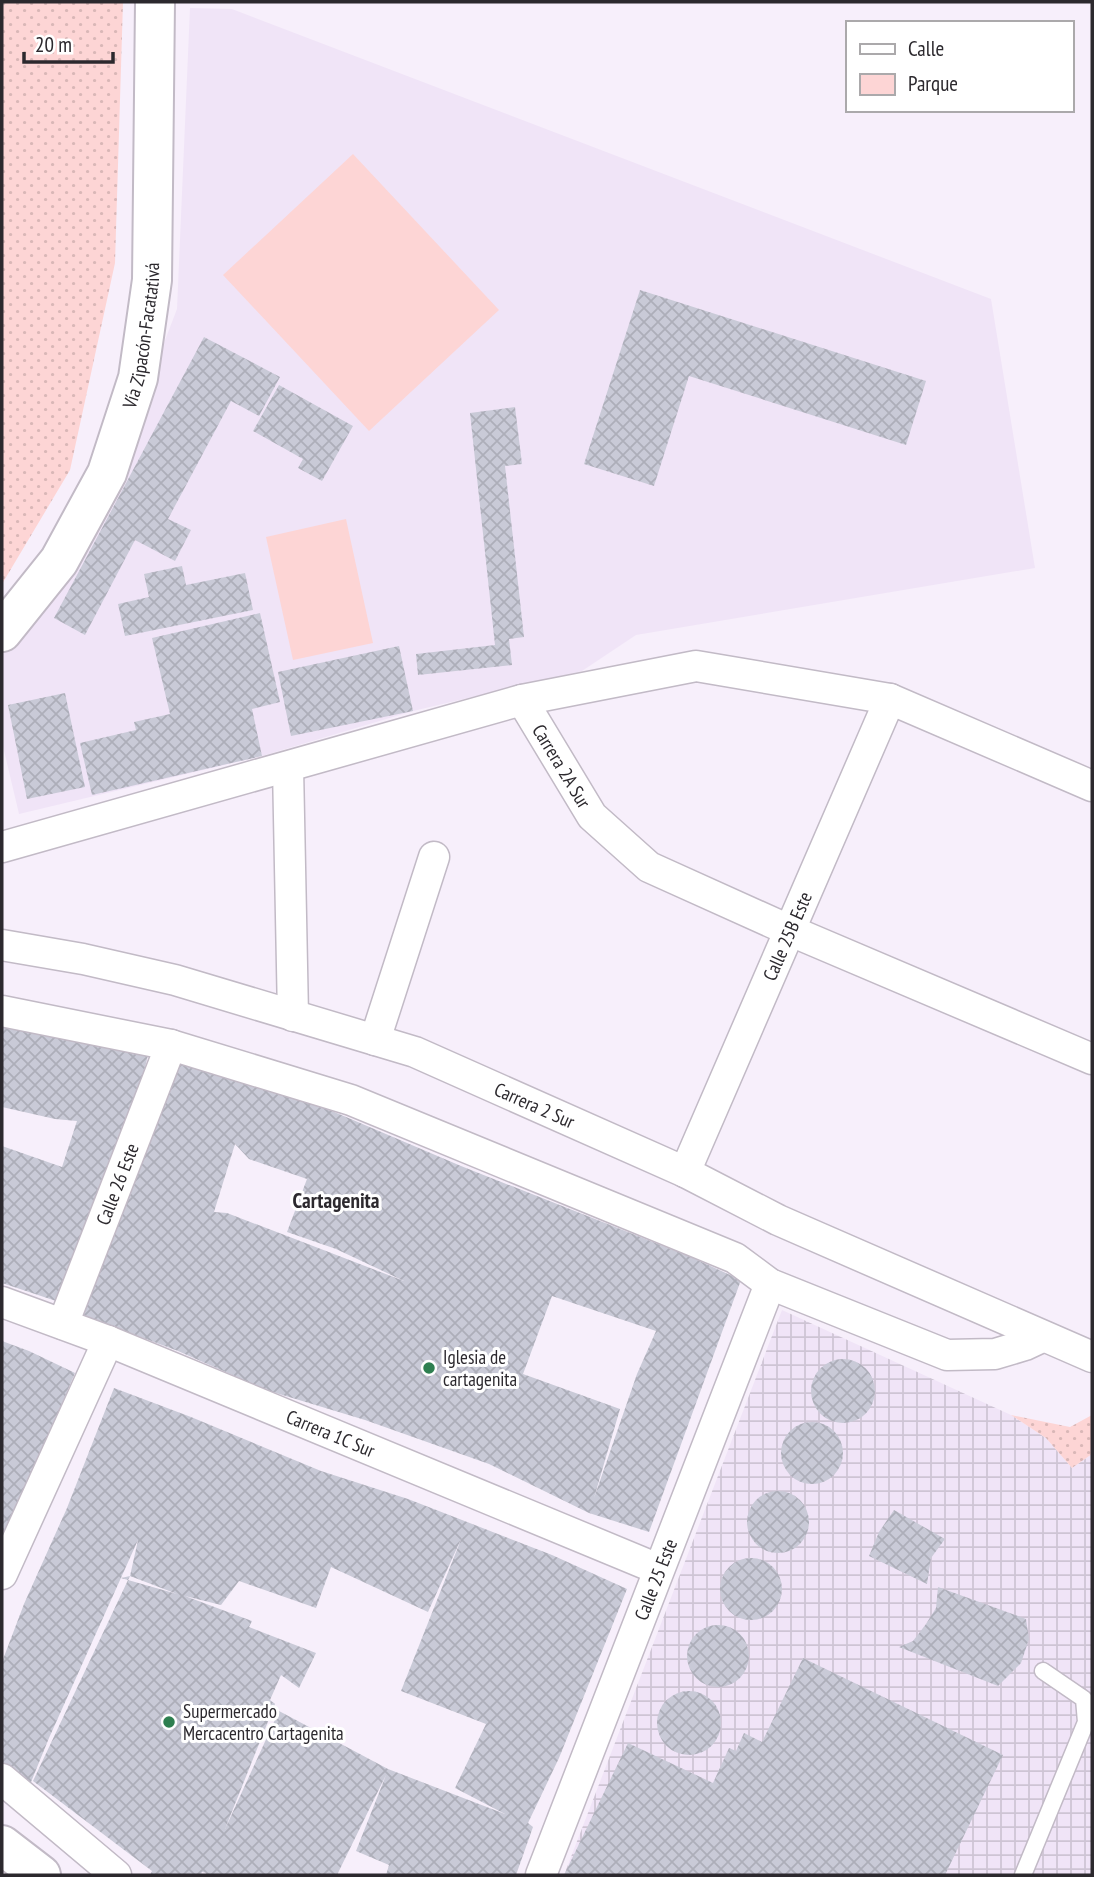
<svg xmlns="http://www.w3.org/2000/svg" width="1094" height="1877" font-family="'PT Sans Narrow',sans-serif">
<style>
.built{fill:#f0e4f7}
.industrial{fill:url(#industrial-grid)}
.green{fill:url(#green-dots)}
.pitch{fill:#fdd5d5}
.building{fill:url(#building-cross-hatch);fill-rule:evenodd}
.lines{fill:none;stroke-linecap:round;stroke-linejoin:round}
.service-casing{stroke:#c2bac6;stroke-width:19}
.minor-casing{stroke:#c2bac6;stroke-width:33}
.secondary-casing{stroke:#c2bac6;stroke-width:42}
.primary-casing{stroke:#c2bac6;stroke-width:42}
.service{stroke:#fff;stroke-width:16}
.minor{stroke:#fff;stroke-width:30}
.secondary{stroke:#fff;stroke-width:38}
.primary{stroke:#fff;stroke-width:38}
.poi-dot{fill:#2e7f50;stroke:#fff;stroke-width:2.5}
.labels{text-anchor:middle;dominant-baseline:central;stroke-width:6;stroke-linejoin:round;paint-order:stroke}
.street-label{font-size:19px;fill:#2c292e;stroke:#fff}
.poi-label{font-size:19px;fill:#2c292e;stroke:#fff;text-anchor:start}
.neighbourhood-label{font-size:21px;font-weight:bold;fill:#2c292e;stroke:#fff}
</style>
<defs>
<pattern id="industrial-grid" width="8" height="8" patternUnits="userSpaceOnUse" patternTransform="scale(1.75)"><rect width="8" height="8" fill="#f0e4f7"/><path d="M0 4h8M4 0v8" fill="none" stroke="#cec4d4"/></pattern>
<pattern id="green-dots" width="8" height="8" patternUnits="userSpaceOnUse" patternTransform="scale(1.75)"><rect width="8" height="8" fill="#fdd5d5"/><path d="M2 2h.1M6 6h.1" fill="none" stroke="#d9b7b7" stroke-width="1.8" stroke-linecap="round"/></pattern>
<pattern id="building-cross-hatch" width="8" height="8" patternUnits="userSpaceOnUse" patternTransform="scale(1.75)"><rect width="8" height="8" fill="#c9cad7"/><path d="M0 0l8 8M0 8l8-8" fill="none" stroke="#adaeb9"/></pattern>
</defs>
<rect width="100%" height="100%" fill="#f7effb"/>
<path class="built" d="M190,8L232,9L991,299L1035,568L636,635L582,671L413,711L262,756L19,814L2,742V654L101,507L177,309Z"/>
<path class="industrial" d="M782,1310L1011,1415L1046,1438L1072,1468L1092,1454V1875H564Z"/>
<path class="green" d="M2,2H123L115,263L70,470L2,584Z
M1011,1415L1070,1427L1092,1415V1454L1072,1468L1046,1438Z"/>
<path class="pitch" d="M353,154L499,310L369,431L223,275Z
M346,519L373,643L293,660L266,537Z"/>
<path class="building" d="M640,290L926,381L906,445L689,376L654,486L584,464Z
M204,337L280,377L259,416L231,401L168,519L191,530L175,561L135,540L85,635L54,618Z
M279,385L353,426L322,481L298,468L303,459L253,431Z
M515,407L522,464L505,466L524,637L509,639L512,665L418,675L416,654L495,645L470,413Z
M182,566L186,585L245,573L253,610L125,636L118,604L149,597L144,574Z
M260,613L280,702L252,709L262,756L92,795L80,743L136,730L134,722L170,714L152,638Z
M399,646L413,711L291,736L278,672Z
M65,693L85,787L27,799L8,705Z
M2,1025L148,1055L138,1097L62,1303L2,1283V1146L62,1167L77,1121L55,1119L2,1107Z
M172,1056L332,1111L461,1166L691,1257L741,1280L649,1532L589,1513L489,1464L365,1420L266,1390L178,1351L74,1312ZM235,1144L249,1159L307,1179L287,1232L336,1249L404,1281L227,1213L214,1212ZM552,1296L656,1331L637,1374L594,1498L620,1409L523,1374Z
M2,1341L29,1351L75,1373L2,1546Z
M811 1391a32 32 0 1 1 64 0a32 32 0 1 1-64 0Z
M114,1388L191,1417L321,1471L408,1499L552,1555L627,1589L559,1758L528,1823L533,1827L516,1875H386L389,1865L356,1851L386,1775L337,1875H205L206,1873L202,1872L201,1875H150L152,1871L33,1781L128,1580L177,1594L130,1576L128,1580L121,1578L130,1576L138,1540L49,1738L29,1787L2,1764V1662L24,1604L67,1508ZM462,1537L401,1691L486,1724L455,1788L505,1814L388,1769L279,1711L225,1829L275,1704L270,1700L281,1675L299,1688L316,1653L249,1627L252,1621L185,1596L221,1605L239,1581L316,1608L331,1567L428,1612Z
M781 1453a31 31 0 1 1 62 0a31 31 0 1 1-62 0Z
M747 1522a31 31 0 1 1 62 0a31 31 0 1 1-62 0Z
M894,1510L945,1539L931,1558L927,1584L869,1556L879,1532Z
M720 1589a31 31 0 1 1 62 0a31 31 0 1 1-62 0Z
M938,1587L1026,1619L1029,1639L1021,1663L998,1686L899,1647L913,1641L926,1624L936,1608Z
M687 1656a31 31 0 1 1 62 0a31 31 0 1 1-62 0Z
M803,1658L1003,1755L945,1875H564L628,1743L713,1783L729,1748L736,1751L744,1733L762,1742Z
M657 1723a32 32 0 1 1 64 0a32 32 0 1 1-64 0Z"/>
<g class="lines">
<defs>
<path id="service" d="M1023,1875L1086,1722L1084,1699L1043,1671"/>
<g id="minor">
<path id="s1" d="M522,700L592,816L649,867L791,931L1092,1059"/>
<path d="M288,767L293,1016"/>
<path d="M2,847L522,700L696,666L890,699L1092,786"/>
<path id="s2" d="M2,945L83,959L175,980L415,1052L685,1172L778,1220L1092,1357"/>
<path d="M2,1011L171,1045L351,1100L735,1258L770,1284L947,1355L995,1354L1025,1345L1042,1337"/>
<path d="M375,1040L434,857"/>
<path id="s3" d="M685,1172L890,699"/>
<path id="s4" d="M2,1302L108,1341L658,1569"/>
<path id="s5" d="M63,1324L171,1045"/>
<path d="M2,1574L108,1341"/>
<path d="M2,1779L116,1875"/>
<path id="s6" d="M541,1875L770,1284"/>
</g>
<g id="secondary">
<path id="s7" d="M2,632L59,561L107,473L138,378L152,280L155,2"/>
</g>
<path id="primary" d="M2,1845L41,1875"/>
</defs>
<use href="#service" class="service-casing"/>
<use href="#minor" class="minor-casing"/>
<use href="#secondary" class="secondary-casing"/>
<use href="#primary" class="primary-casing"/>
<use href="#service" class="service"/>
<use href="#minor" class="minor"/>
<use href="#secondary" class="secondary"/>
<use href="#primary" class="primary"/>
</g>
<g class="poi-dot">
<circle cx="429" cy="1368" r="7"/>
<circle cx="169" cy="1722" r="7"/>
</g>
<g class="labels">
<g class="street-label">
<text stroke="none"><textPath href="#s7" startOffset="334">Vía Zipacón-Facatativá</textPath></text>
<text stroke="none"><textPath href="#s1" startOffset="77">Carrera 2A Sur</textPath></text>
<text stroke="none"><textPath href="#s3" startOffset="257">Calle 25B Este</textPath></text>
<text stroke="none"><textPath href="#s2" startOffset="558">Carrera 2 Sur</textPath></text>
<text stroke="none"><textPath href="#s5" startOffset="150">Calle 26 Este</textPath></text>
<text stroke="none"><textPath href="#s4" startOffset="354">Carrera 1C Sur</textPath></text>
<text stroke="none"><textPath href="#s6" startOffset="317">Calle 25 Este</textPath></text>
</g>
<g class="poi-label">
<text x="443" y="1357">Iglesia de<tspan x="443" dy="22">cartagenita</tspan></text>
<text x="183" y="1711">Supermercado<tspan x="183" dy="22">Mercacentro Cartagenita</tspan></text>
</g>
<g class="neighbourhood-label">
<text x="336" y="1200">Cartagenita</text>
</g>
</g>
<rect width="1094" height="1877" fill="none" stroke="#2c292e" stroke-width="7"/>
<rect x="846" y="21" width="228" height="91" fill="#ffffff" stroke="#aba9ab" stroke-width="2"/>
<rect x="860" y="44" width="35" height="10" fill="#ffffff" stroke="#aba9ab" stroke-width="2"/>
<text x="908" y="56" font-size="21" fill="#2c292e">Calle</text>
<rect x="860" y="74" width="35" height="21" fill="#fdd5d5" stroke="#aba9ab" stroke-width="2"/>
<text x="908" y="91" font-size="21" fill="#2c292e">Parque</text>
<path d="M24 52v10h89v-10" fill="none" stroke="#2c292e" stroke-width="3.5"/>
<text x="35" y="52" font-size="21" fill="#2c292e" stroke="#ffffff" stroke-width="5" paint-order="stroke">20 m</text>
</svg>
